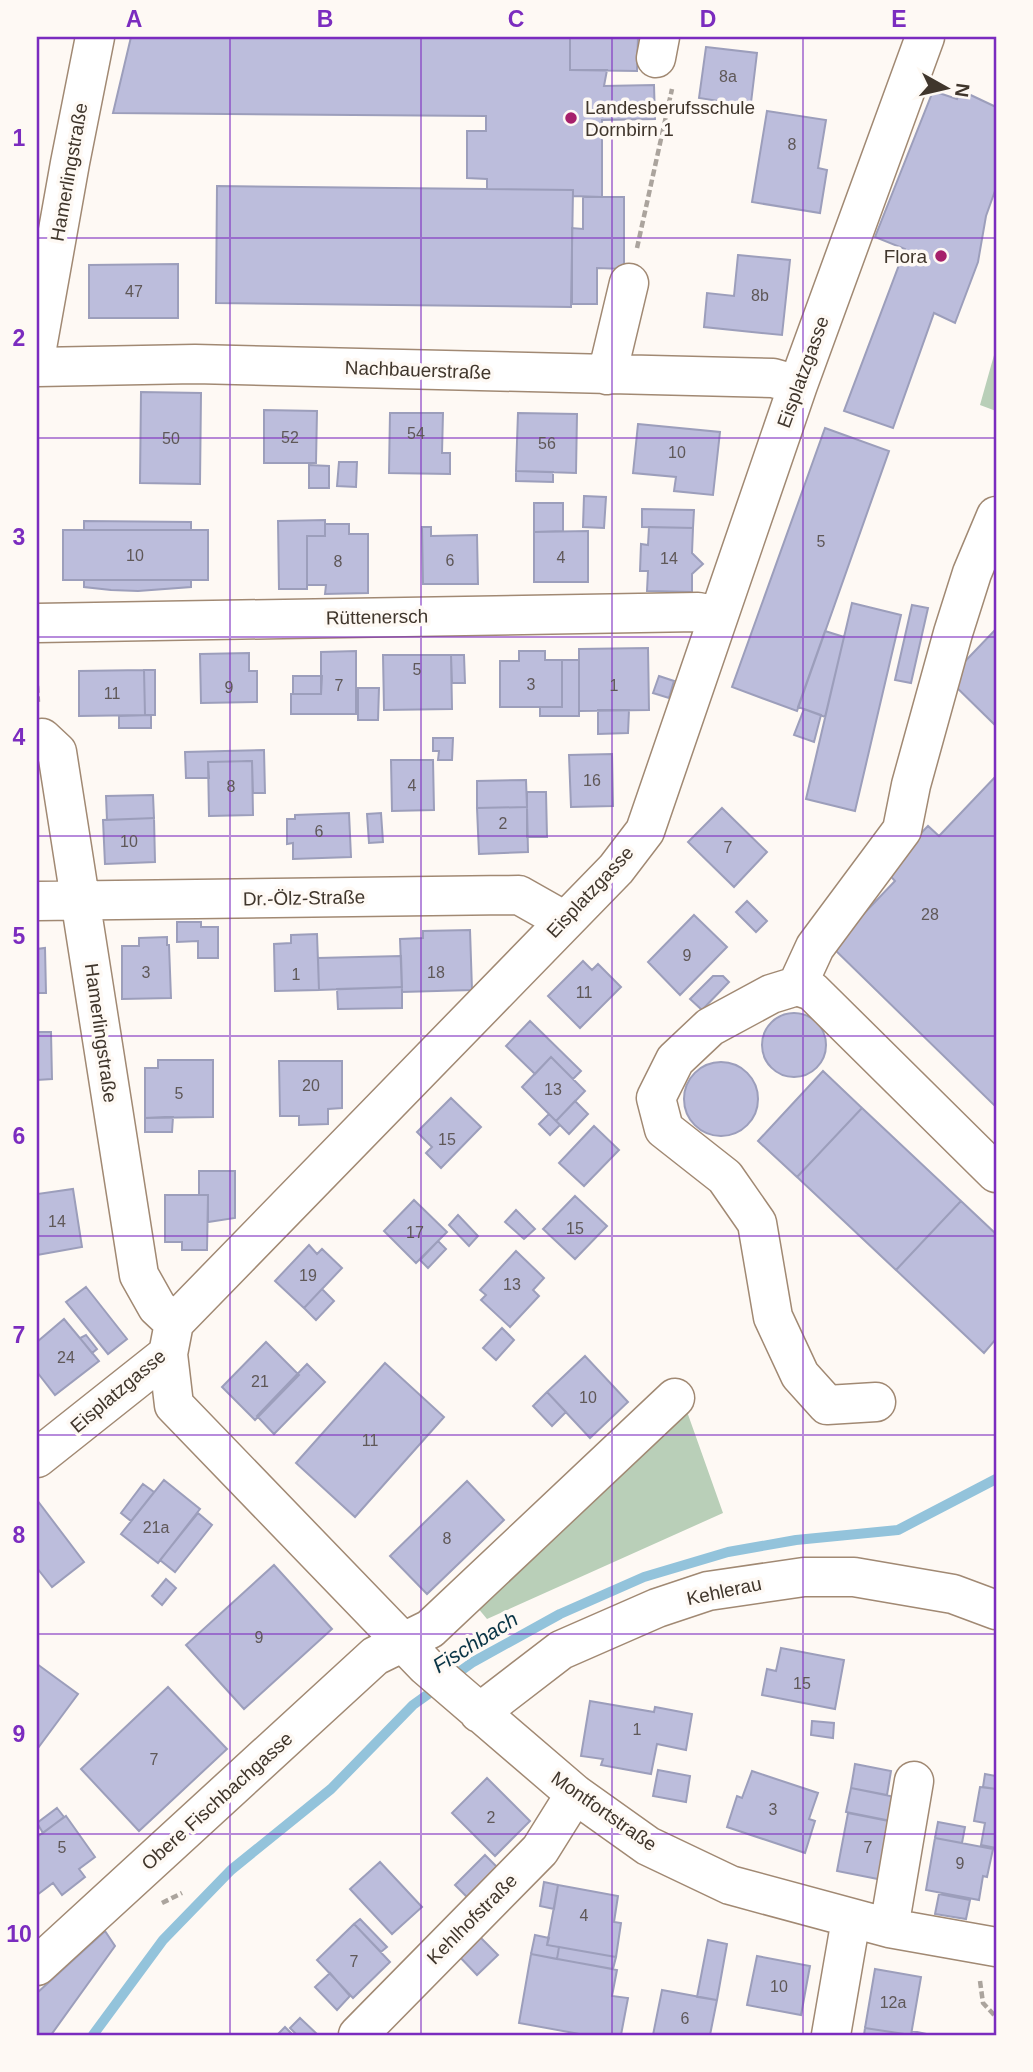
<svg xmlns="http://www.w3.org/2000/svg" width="1033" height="2072" font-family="Arial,sans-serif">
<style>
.green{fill:#b9cfb8}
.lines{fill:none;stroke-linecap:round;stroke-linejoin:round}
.stream{stroke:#93c3db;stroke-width:10}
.building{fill:#bcbddc;stroke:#9c9ebb;stroke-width:2}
.minor-casing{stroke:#a18973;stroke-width:41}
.path{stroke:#aba49d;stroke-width:4.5;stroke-dasharray:7 3.5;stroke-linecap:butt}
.minor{stroke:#fff;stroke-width:38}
.grid{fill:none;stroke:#7b2cbf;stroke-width:2;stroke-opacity:0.55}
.poi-dot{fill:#a6206b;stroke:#fef9f4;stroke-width:2.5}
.labels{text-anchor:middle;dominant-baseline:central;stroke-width:7;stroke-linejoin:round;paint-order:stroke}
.number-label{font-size:16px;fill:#5f5858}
.poi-label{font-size:19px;fill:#40362c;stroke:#fef9f4;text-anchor:start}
.street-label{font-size:19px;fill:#40362c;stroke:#fef9f4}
.water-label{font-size:21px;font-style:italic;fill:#0a3546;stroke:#fef9f4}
.neatline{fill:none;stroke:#7b2cbf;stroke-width:2.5}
.grid-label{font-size:23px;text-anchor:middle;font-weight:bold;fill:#7b2cbf}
</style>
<rect width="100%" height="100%" fill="#fef9f4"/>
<path class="green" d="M996,348V411L980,405Z
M685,1406L723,1513L487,1619L472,1601Z"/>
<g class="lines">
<path class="stream" d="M93,2035L163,1940L231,1870L331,1789L413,1705L473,1662L560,1614L644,1577L728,1552L796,1540L898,1530L996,1479"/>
</g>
<path class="building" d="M131,37H570V70H607L604,86L654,85L655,119L602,120V197L573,196V190L487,189V179L467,178V131H486V116L113,113Z
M570,37H638L637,71L570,70Z
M706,47L757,53L750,111L718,107L719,101L699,98Z
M960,90L996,107V188L986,216L978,262L955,323L934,313L893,428L844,411L905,249L875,237L933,91L957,99Z
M767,111L826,120L818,168L827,170L820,213L752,202Z
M217,186L573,190L571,307L216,303Z
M583,197H624V269L597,268V304H572V228L583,229Z
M738,255L790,260L782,335L704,327L707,293L734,296Z
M178,264V318H89V265Z
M141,392L201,393L200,484L140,483Z
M264,410L317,411L316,463H264Z
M390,413H443L442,453H450V474L389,473Z
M518,413L577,414L576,473L516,471Z
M638,424L720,432L713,495L674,491L676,477L633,473Z
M825,428L889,451L797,711L732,687Z
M339,462H357L356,487L337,486Z
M309,465L329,466V488H309Z
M516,471L553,472V482L516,481Z
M584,496L606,497L604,528L583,527Z
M534,503H563V531L534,532Z
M642,509L694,510L693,528L642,527Z
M325,520V536H307V589H279L278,521Z
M84,521L191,522V530H84Z
M325,524H349V534H368V593L325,594L326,585H307V536H325Z
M422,527H431V536L477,535L478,584H423Z
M649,527L693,528L692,553L703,564L692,574V592L647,591L648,571H640L641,544L648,545Z
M63,530H208V580H63Z
M588,531V582H534V532Z
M84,580H191V587L138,591L111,590L84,587Z
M852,603L901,615L855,811L806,799Z
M912,605L928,608L911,683L895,680Z
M996,629V726L948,679Z
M825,631L844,637L825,717L798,707Z
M648,648L649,710L579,711V649Z
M356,651V714H291V694H321V652Z
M519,651H545V660H562V707H500V661H519Z
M249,653V671H257V702L201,703L200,654Z
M383,655H451L452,709L384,710Z
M451,655H464L465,683H452Z
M562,660H579V716H540V707H562Z
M144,670L145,715L79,716V671Z
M144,670H155V715H145Z
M293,676H322L321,694H293Z
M659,676L674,681L669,698L653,693Z
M358,688H379L378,720H358Z
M804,709L821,715L814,742L794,735Z
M598,710H629L628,733L598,734Z
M151,715V728H119V716Z
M433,738H453L452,760H438L439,751H433Z
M264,750L265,793H253L252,761L208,762L209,778H186L185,752Z
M612,754L613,806L571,807L569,755Z
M391,760H433L434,810L392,811Z
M252,761L253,815L209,816L208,762Z
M996,776V1107L832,947L895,881L885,870L928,826L939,836Z
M526,780L527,807L477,808V781Z
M527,792H546L547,837H527Z
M153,795L154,818L107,820L106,796Z
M527,807L528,852L479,854L477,808Z
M722,808L767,852L734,887L688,842Z
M349,813L351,857L293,859V843L287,844V819H295V815Z
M381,813L383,842L369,843L367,814Z
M154,818L155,862L105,864L103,820Z
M747,901L767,921L756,932L736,912Z
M694,915L727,947L680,995L648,962Z
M177,922H201V927H218V958H198V941L177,942Z
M470,930L472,990L402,992L400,939L423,938V931Z
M317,934L319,990L275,991L274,944L291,943V935Z
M167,937V945H169L171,998L122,999V946H139V938Z
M45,948L46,993H37V949Z
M401,956L402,987L319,990L318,958Z
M583,961L592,970L598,964L621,987L580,1028L548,996Z
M713,976H723L729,982L702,1010L690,999Z
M402,987V1008L338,1009L337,989Z
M762 1045a32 32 0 1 1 64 0a32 32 0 1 1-64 0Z
M530,1021L581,1071L573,1079L551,1057L535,1074L506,1046Z
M37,1032H51L52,1079L37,1080Z
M551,1057L585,1091L556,1121L522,1087Z
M158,1060H213V1117L145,1118V1068H158Z
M279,1061H342V1108L328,1109V1124L299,1125V1116H280Z
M684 1099a37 37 0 1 1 74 0a37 37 0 1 1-74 0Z
M823,1071L862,1108L797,1177L758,1141Z
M451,1098L481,1127L441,1168L426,1153L432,1147L417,1132Z
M575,1101L588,1114L569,1134L556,1121Z
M862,1108L961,1201L896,1270L797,1177Z
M549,1114L560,1125L550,1135L539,1124Z
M173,1117L172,1132H145V1118Z
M594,1126L619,1150L584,1186L559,1163Z
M199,1171H235V1218L208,1222V1195H199Z
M73,1189L82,1247L37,1255V1194Z
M165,1195H208L207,1250H182V1242H165Z
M575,1196L607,1226L575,1259L543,1229Z
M414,1200L447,1232L416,1263L384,1231Z
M961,1201L996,1234V1339L984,1353L896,1270Z
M516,1210L535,1229L524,1239L505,1222Z
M458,1215L478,1236L469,1246L449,1225Z
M438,1241L446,1249L428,1268L420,1260Z
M309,1245L317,1254L322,1249L342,1268L304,1308L275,1281Z
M516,1251L544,1278L533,1290L539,1296L510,1327L481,1300L486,1295L480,1290Z
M86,1287L127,1339L108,1354L66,1302Z
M322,1289L334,1301L316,1320L304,1308Z
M64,1319L99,1361L55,1395L37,1372V1342Z
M502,1328L514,1340L496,1360L483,1348Z
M86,1335L97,1349L92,1353L80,1338Z
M266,1342L299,1375L255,1420L222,1387Z
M585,1356L628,1402L590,1438L547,1392Z
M385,1363L444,1417L355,1517L296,1463Z
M307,1364L325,1382L274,1434L257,1416Z
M547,1392L566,1412L552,1426L533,1406Z
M164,1480L200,1509L158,1563L121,1534Z
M467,1481L504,1520L427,1594L390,1556Z
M143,1484L154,1492L131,1521L121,1513Z
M37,1500L84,1562L52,1587L37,1568Z
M198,1513L212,1525L175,1572L160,1560Z
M274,1565L332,1629L244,1709L186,1645Z
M166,1579L176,1588L162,1605L152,1596Z
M781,1648L844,1660L835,1709L762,1695L767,1669L776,1671Z
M37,1664L78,1694L38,1748L37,1747Z
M168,1687L227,1749L139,1831L81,1769Z
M590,1701L654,1712L655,1707L692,1714L686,1750L657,1744L651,1774L601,1765L603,1759L581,1756Z
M812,1721L834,1723L833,1738L811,1735Z
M855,1764L891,1771L887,1795L851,1788Z
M658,1770L690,1776L686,1802L653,1796Z
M752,1771L818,1793L809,1819L815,1821L805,1853L727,1827L737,1796L742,1798Z
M985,1774L996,1776V1789L983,1787Z
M487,1778L530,1821L495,1856L452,1813Z
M980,1787L996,1789V1848L981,1845L985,1823L974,1821Z
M851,1788L900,1798L896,1822L846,1812Z
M57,1808L64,1817L43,1833L37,1823Z
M848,1813L899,1823L888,1881L837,1871Z
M66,1816L95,1857L79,1869L85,1877L62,1895L53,1883L37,1895V1837Z
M938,1822L965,1827L962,1843L935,1838Z
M935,1838L993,1849L987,1877L983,1876L979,1900L926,1890Z
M485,1855L500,1870L470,1900L455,1885Z
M380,1862L422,1907L392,1934L350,1889Z
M544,1882L558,1885L554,1909L540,1906Z
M558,1885L618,1896L614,1922L621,1923L616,1957L547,1945Z
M939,1894L970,1900L966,1919L935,1914Z
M360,1919L387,1947L381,1952L354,1924Z
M354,1924L390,1962L353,1998L317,1960Z
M105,1931L115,1946L51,2035H37V1993Z
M478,1935L498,1955L477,1975L457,1954Z
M535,1935L549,1938L547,1945L559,1947L557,1959L531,1954Z
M708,1940L727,1944L717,2000L697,1997Z
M559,1947L616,1957L613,1969L557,1959Z
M531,1954L617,1970L612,1996L628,1998L621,2035H585L519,2023Z
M757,1956L810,1966L801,2015L747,2005Z
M875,1969L921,1977L911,2035L865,2028Z
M330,1973L350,1996L337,2010L315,1987Z
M662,1990L717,2000L710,2035H653Z
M300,2018L318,2035H297L290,2028Z
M285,2027L293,2035H277Z
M865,2028L911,2035L912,2031L927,2034V2035H864Z"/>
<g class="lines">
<defs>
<path id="minor" d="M925,37L798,385L645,831L616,869L174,1323L168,1354L174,1405L426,1666L575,1794L648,1846L730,1885L889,1928L996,1947
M656,58L660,37
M37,348L70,163L95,37
M37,367L195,364L773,378L798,385
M607,375L629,283
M37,623L698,612L718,616
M42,738L57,752L139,1275L157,1307L174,1323
M37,901L519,895L565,921
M797,986L815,947L902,830L911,785L953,633L972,573L996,516
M876,1402L827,1405L800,1375L773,1317L757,1223L725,1177L664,1129L656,1098L675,1060L710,1027L771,994L797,986L812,991L996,1173
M37,1458L168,1354
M479,1713L561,1650L657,1608L708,1591L804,1577H854L953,1594L996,1610
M889,1928L914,1781
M37,1966L375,1656L430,1629L675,1398
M358,2035L540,1850L575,1794
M831,2035L851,1919"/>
</defs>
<use href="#minor" class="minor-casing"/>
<path class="path" d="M637,248L672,89
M37,686L38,702
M162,1903L182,1893
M980,1981L983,2003L996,2017"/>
<use href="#minor" class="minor"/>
</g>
<path class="grid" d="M230,37V2035M421,37V2035M612,37V2035M803,37V2035M37,238H996M37,438H996M37,637H996M37,836H996M37,1036H996M37,1236H996M37,1435H996M37,1634H996M37,1834H996"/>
<g class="poi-dot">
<circle cx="571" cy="118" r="7"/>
<circle cx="941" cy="256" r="7"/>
</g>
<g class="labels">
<g class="number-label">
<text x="728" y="76">8a</text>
<text x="792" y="144">8</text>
<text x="134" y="291">47</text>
<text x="760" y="295">8b</text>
<text x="416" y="433">54</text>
<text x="290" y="437">52</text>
<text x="171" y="438">50</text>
<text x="547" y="443">56</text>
<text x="677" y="452">10</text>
<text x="821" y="541">5</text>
<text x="135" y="555">10</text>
<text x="561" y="557">4</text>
<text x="669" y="558">14</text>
<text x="450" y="560">6</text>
<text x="338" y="561">8</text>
<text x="417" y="669">5</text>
<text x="531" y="684">3</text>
<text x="339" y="685">7</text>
<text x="614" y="685">1</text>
<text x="229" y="687">9</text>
<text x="112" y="693">11</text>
<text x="592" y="780">16</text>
<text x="412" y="785">4</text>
<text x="231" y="786">8</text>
<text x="503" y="823">2</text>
<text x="319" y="831">6</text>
<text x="129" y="841">10</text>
<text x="728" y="847">7</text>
<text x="930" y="914">28</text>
<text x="687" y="955">9</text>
<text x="146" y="972">3</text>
<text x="436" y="972">18</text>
<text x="296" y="974">1</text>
<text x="584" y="992">11</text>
<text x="311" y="1085">20</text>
<text x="553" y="1089">13</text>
<text x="179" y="1093">5</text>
<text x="447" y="1139">15</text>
<text x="57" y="1221">14</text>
<text x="575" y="1228">15</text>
<text x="415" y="1232">17</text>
<text x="308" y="1275">19</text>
<text x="512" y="1284">13</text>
<text x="66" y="1357">24</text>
<text x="260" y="1381">21</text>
<text x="588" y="1397">10</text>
<text x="370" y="1440">11</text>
<text x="156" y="1527">21a</text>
<text x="447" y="1538">8</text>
<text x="259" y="1637">9</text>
<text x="802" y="1683">15</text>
<text x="637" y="1729">1</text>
<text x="154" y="1759">7</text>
<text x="773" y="1809">3</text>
<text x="491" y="1817">2</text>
<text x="62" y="1847">5</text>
<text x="868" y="1847">7</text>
<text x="960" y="1863">9</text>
<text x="584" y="1915">4</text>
<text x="354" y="1961">7</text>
<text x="779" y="1986">10</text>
<text x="893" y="2002">12a</text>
<text x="685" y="2018">6</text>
</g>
<g class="poi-label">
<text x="585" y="107">Landesberufsschule<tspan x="585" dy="22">Dornbirn 1</tspan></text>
<text x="927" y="256" text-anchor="end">Flora</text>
</g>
<g class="street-label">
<text transform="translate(69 172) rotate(-80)">Hamerlingstraße</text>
<text transform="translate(418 370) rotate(2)">Nachbauerstraße</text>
<text transform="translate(803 372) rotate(-70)">Eisplatzgasse</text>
<text transform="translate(377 617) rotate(-1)">Rüttenersch</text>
<text transform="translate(590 892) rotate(-47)">Eisplatzgasse</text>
<text transform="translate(304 898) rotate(-1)">Dr.-Ölz-Straße</text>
<text transform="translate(101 1033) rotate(82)">Hamerlingstraße</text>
<text transform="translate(118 1391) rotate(-40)">Eisplatzgasse</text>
<text transform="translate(724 1591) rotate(-12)">Kehlerau</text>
<text transform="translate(217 1801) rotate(-42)">Obere Fischbachgasse</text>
<text transform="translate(604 1811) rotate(35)">Montfortstraße</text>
<text transform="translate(472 1919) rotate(-45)">Kehlhofstraße</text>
</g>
<g class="water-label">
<text transform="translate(475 1642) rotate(-32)">Fischbach</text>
</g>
</g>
<rect width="1033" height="2072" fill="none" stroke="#fef9f4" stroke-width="77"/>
<g transform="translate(946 88) rotate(98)" stroke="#fef9f4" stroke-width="5" paint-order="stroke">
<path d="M0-5L12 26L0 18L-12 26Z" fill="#40362c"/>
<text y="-10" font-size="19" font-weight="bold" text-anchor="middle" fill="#40362c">N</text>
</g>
<rect x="38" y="38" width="957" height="1996" class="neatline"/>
<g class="grid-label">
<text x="134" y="27">A</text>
<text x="325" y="27">B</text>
<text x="516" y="27">C</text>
<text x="708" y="27">D</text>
<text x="899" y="27">E</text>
<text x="19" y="146">1</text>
<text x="19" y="346">2</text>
<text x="19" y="545">3</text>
<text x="19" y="745">4</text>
<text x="19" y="944">5</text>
<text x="19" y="1144">6</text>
<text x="19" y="1343">7</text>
<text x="19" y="1543">8</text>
<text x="19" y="1742">9</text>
<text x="19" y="1942">10</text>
</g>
</svg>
